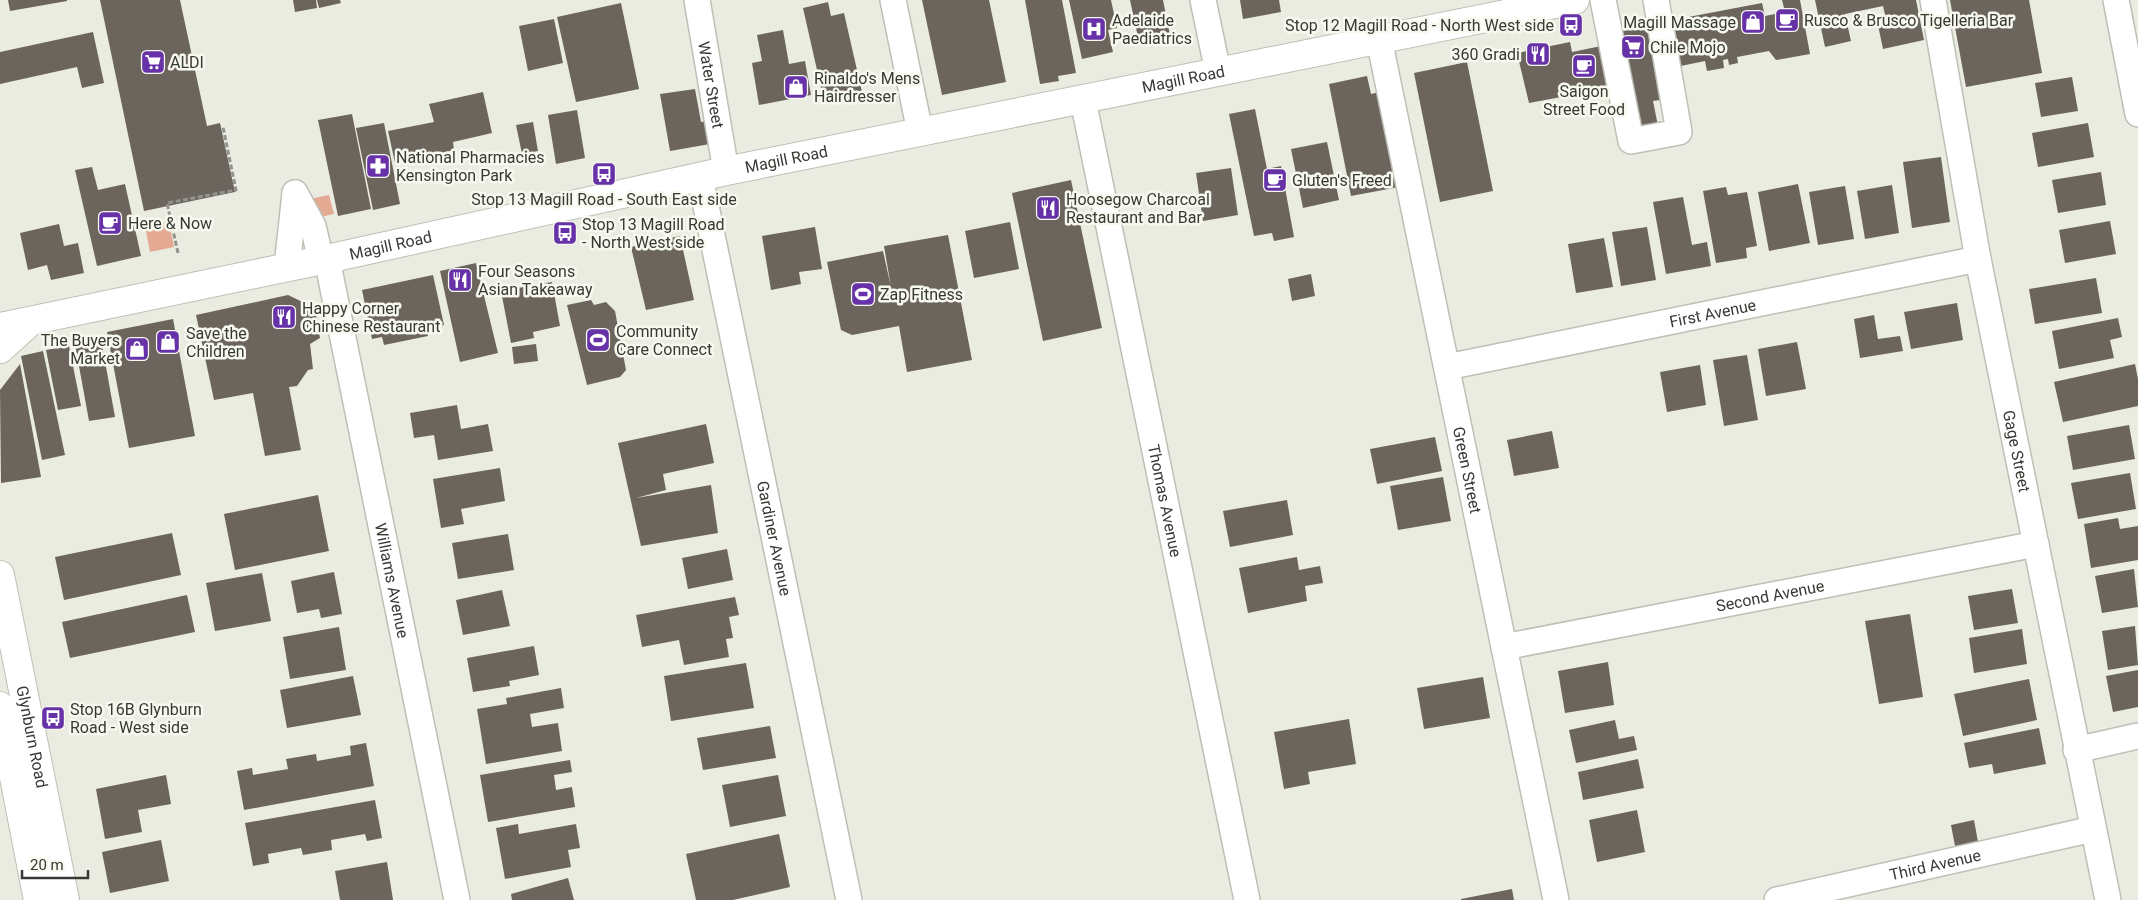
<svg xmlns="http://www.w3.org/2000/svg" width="2138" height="900" font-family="Roboto,sans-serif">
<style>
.green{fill:#e3a993}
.building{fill:#6b655d}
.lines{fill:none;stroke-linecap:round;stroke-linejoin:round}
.minor-casing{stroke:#bfc0b5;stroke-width:28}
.major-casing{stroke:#bfc0b5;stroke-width:30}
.path{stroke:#92938b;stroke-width:3;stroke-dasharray:5 2.5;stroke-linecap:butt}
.minor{stroke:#fff;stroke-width:25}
.major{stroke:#fff;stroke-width:28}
.labels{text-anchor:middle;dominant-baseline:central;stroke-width:5;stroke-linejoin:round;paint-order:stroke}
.poi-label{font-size:16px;fill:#383934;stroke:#f8f9ee;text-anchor:start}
.street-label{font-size:16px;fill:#383934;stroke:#f8f9ee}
</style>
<rect width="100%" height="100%" fill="#ebece1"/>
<path class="green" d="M329,195L334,214L315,218L305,200Z
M169,222L174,247L150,252L145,226Z"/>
<path class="building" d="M8,0H67V1L10,11Z
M100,0H180L207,126L220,123L235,192L144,211Z
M293,0H316L317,8L295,12Z
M317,0H340L341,3L319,8Z
M922,0H989L1006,82L942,95Z
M1025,0H1062L1076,73L1058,76L1059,81L1040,84Z
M1069,0H1111L1117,28L1108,30L1113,52L1082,59Z
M1130,0H1163L1170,35L1139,42Z
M1240,0H1279L1281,12L1243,19Z
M1782,0H1800L1810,54L1776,60L1769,51L1737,57L1738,63L1729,65L1728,59L1723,60L1724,68L1707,71L1705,61L1671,68L1662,22L1762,3L1765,16L1785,12Z
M1815,0H1916L1924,40L1883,49L1878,25L1887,23L1883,6L1845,14L1851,41L1825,47Z
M1950,0H2029L2042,73L1966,87Z
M828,2L831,16L844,13L862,92L824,101L803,8Z
M621,3L639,89L576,102L557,17Z
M554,19L563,63L528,71L519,26Z
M1653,26L1667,99L1653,101L1659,131L1635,136L1616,32Z
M783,30L789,64L805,61L811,95L759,105L752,63L762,61L757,35Z
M93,32L104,83L82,88L77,67L0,84V52Z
M1570,42L1572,52L1606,45L1615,87L1529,103L1517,53Z
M1467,62L1493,191L1440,202L1414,73Z
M1367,76L1371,94L1380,92L1399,187L1351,196L1329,84Z
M2072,77L2078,111L2041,117L2035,83Z
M695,89L701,122L707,121L710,144L670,151L660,94Z
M483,92L492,133L453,142L454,150L395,163L388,131L434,122L429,104Z
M1255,109L1267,169L1281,166L1294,237L1274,241L1272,233L1254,236L1229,114Z
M577,110L585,158L556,164L548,115Z
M352,114L371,209L338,216L318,120Z
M533,122L538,151L522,154L516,125Z
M384,123L400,204L373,210L356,128Z
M2088,123L2094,157L2038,167L2032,133Z
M1327,142L1339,200L1303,208L1291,149Z
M1941,157L1950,222L1912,228L1903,162Z
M92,167L98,190L125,184L141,256L97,266L75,170Z
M1231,168L1238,215L1203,221L1196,173Z
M2101,172L2106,205L2058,213L2052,180Z
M1071,180L1102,328L1043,341L1012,193Z
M1798,184L1810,243L1769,251L1758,192Z
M1892,185L1899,233L1865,239L1857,191Z
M1845,186L1854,239L1818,245L1809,192Z
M1726,187L1728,195L1747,192L1757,246L1746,248L1747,258L1716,263L1703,191Z
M1683,197L1692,245L1707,242L1711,266L1666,274L1653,202Z
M2110,221L2116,254L2065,263L2059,230Z
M1010,222L1019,269L974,278L965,231Z
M59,224L64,246L78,243L84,273L51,280L47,265L28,270L20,233Z
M815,227L822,269L799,272L801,284L771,290L762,236Z
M1647,227L1656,280L1621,286L1612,232Z
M948,235L972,360L907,372L899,326L852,335L841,330L827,262L883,251L891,287L884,246Z
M680,236L694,300L646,310L631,247Z
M1604,238L1613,287L1576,293L1568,244Z
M476,263L498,353L460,362L440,271Z
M1311,274L1315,296L1292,301L1288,279Z
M433,275L444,325L427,328L428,336L384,345L382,337L372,339L362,290Z
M2096,278L2102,313L2035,324L2029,289Z
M552,282L560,326L533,332L534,338L511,343L501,291Z
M288,295L315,308L320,338L310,344L313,369L308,370L297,386L289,387L301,450L265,456L253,393L214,400L196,315Z
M591,300L594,305L606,302L615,311L626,370L620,377L587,385L567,305Z
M1957,303L1963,340L1911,349L1904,312Z
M1874,315L1878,339L1900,336L1903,351L1860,358L1854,319Z
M2118,318L2122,337L2110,340L2114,358L2059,369L2052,331Z
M173,319L195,436L129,448L107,332Z
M101,339L115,417L89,421L75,344Z
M1797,342L1806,389L1766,396L1758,349Z
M536,344L538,361L514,364L512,347Z
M69,346L81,406L58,410L46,350Z
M43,351L65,455L42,460L21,356Z
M1747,355L1758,420L1724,426L1713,360Z
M20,364L41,477L1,483L0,390Z
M2135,364L2138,379V406L2063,422L2054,382Z
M1700,365L1706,405L1667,412L1660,372Z
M457,405L461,429L488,424L493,451L438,460L434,435L414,438L410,413Z
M706,424L714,463L663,474L666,490L636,498L711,485L718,533L641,546L618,443Z
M2129,425L2135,459L2073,470L2067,436Z
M1552,431L1559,468L1514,476L1507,440Z
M1435,437L1442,471L1377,484L1370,449Z
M500,468L505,501L461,509L464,524L441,528L433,479Z
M2130,473L2136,509L2078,519L2071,483Z
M1443,477L1451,521L1398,530L1390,486Z
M318,495L329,551L235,570L224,514Z
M1287,500L1293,535L1230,547L1223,511Z
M2118,518L2120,529L2138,526V560L2091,568L2084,524Z
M172,533L181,575L64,600L55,557Z
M508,534L514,570L458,579L452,543Z
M727,549L733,580L688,589L682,558Z
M1297,557L1299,570L1320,566L1323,583L1305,586L1307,601L1248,613L1239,568Z
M2134,569L2138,607L2102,613L2095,576Z
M334,572L342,614L321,618L319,609L297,613L291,581Z
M262,573L271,621L215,631L206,583Z
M2012,589L2018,623L1974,630L1968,596Z
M502,590L510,626L463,635L456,600Z
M187,595L195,632L70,658L62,622Z
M735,597L739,615L729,617L733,638L726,639L729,657L684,665L679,640L642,647L636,615Z
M1910,614L1923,697L1879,704L1865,621Z
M2135,626L2138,665L2108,670L2102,631Z
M339,627L346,670L290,679L283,637Z
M2022,629L2027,664L1974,673L1969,638Z
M534,646L539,675L509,681L510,686L473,692L467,658Z
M1608,662L1614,705L1565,713L1558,671Z
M746,663L754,708L671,721L664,676Z
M2138,670V707L2113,712L2106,676Z
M353,676L361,715L287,728L280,690Z
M1483,677L1490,718L1424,729L1417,688Z
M2029,679L2037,720L1963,736L1954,694Z
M561,688L564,708L530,714L532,727L558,723L562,751L486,764L477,709L507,704L506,698Z
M1349,719L1356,764L1308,772L1310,784L1284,789L1274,732Z
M1615,720L1619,739L1634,736L1637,750L1576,763L1569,730Z
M770,726L776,758L703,770L697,738Z
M2039,728L2046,764L1994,774L1992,764L1969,768L1964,743Z
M366,743L374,786L244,810L237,771L252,768L253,775L288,769L286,759L316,754L317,761L351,755L350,746Z
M1638,759L1644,788L1583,800L1578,772Z
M570,760L572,772L554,775L556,790L572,787L575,807L488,822L480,775Z
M166,775L171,804L138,810L142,832L105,839L96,789Z
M778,775L786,816L730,827L722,785Z
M375,800L382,838L367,841L365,834L331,840L332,850L303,855L301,848L268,854L269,863L253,866L245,823Z
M1637,810L1645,852L1597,862L1589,820Z
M1974,820L1978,842L1955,846L1951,825Z
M518,824L519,834L576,824L580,848L568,850L571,867L505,879L496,828Z
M779,834L790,887L733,900H696L686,854Z
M161,840L169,881L110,893L102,852Z
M387,862L393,900H340L335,871Z
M568,878L574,900H512L511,894Z
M1512,889L1514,900H1461V899Z"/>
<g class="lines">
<defs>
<g id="minor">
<path id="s1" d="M697,0L726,171"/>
<path d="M893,0L920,132"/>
<path d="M1203,0L1218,72"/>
<path d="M1603,0L1631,141L1679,132L1656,0"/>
<path id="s2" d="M1933,0L1978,259L2108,900"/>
<path d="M2116,0L2138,114"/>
<path id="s3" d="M1379,39L1556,900"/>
<path id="s4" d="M1083,100L1247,900"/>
<path id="s5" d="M700,177L849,900"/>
<path d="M295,193L313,226L321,260"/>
<path id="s6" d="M327,259L457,900"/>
<path d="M287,267L295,193"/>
<path id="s7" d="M1447,367L1978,259"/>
<path id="s8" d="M1504,647L2036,544"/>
<path d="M2076,750L2138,736"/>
<path id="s9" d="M1777,900L2093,829"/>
</g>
<g id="major">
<path id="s10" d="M0,327L327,259L726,171L1575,0"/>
<path d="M0,349L31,321"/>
<path id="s11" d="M0,575L65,900"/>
<path d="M0,706L38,900"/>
</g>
</defs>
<use href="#minor" class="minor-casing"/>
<use href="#major" class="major-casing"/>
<path class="path" d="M178,253L167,203L236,190L223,127"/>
<use href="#minor" class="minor"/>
<use href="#major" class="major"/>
</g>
<defs>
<symbol id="cafe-square" viewBox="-11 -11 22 22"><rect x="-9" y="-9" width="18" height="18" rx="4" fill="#6731a8" stroke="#f8f9ee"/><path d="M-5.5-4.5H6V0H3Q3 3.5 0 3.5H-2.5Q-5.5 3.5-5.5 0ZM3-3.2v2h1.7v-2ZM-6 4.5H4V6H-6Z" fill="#fff"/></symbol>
<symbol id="shop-square" viewBox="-11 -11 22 22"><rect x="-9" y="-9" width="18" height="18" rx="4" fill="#6731a8" stroke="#f8f9ee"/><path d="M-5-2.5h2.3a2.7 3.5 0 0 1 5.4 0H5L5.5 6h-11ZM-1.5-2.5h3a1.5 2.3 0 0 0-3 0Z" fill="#fff"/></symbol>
<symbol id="bus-square" viewBox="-11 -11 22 22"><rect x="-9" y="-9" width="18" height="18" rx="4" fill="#6731a8" stroke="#f8f9ee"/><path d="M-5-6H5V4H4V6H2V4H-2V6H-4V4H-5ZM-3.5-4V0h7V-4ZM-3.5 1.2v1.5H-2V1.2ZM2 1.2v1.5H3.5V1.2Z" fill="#fff"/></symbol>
<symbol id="hospital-square" viewBox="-11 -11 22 22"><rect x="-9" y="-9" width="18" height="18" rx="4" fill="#6731a8" stroke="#f8f9ee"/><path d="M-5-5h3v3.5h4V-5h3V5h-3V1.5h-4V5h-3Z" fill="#fff"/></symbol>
<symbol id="supermarket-square" viewBox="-11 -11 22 22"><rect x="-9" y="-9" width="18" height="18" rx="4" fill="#6731a8" stroke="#f8f9ee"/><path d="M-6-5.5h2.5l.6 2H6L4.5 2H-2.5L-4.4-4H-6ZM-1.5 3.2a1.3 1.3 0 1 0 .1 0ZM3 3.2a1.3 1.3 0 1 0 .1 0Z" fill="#fff"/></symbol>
<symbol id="restaurant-square" viewBox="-11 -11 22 22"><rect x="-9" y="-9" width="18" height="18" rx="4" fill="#6731a8" stroke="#f8f9ee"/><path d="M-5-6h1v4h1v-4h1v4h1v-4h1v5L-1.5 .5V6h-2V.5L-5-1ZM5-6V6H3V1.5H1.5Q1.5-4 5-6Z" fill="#fff"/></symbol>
<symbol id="pharmacy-square" viewBox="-11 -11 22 22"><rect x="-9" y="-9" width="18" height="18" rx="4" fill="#6731a8" stroke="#f8f9ee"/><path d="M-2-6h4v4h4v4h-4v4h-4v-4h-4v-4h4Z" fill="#fff"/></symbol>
<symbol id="stadium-square" viewBox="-11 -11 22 22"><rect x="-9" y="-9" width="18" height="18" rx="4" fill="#6731a8" stroke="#f8f9ee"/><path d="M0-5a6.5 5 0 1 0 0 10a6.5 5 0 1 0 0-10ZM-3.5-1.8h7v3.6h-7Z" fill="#fff"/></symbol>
</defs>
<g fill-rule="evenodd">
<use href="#cafe-square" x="1773" y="6" width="28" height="28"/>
<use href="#shop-square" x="1739" y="8" width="28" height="28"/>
<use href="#bus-square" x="1557" y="11" width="28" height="28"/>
<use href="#hospital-square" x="1080" y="15" width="28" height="28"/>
<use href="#supermarket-square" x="1619" y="33" width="28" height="28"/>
<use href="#restaurant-square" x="1524" y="40" width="28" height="28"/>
<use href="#supermarket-square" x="139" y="48" width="28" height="28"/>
<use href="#cafe-square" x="1570" y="52" width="28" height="28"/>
<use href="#shop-square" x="782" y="73" width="28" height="28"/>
<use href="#pharmacy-square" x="364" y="152" width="28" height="28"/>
<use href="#bus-square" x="590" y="160" width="28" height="28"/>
<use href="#cafe-square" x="1261" y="166" width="28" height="28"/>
<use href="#restaurant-square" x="1034" y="194" width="28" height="28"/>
<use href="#cafe-square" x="96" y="209" width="28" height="28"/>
<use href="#bus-square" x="551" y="219" width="28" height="28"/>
<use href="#restaurant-square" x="446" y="266" width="28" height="28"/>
<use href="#stadium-square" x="849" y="280" width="28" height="28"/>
<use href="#restaurant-square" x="270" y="303" width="28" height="28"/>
<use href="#stadium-square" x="584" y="326" width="28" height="28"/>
<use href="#shop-square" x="154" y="328" width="28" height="28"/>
<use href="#shop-square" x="123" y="335" width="28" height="28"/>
<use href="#bus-square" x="39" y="704" width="28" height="28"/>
</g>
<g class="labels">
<g class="poi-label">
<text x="1112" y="20">Adelaide<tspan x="1112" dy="18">Paediatrics</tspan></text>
<text x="1804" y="20">Rusco &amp; Brusco Tigelleria Bar</text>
<text x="1736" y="22" text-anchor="end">Magill Massage</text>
<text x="1554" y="25" text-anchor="end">Stop 12 Magill Road - North West side</text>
<text x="1650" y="47">Chile Mojo</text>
<text x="1520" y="54" text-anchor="end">360 Gradi</text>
<text x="170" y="62">ALDI</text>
<text x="814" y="78">Rinaldo's Mens<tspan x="814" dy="18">Hairdresser</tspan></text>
<text x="1584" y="91" text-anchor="middle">Saigon<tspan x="1584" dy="18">Street Food</tspan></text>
<text x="396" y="157">National Pharmacies<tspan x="396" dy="18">Kensington Park</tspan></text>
<text x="1292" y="180">Gluten's Freed</text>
<text x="604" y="199" text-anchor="middle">Stop 13 Magill Road - South East side</text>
<text x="1066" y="199">Hoosegow Charcoal<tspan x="1066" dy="18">Restaurant and Bar</tspan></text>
<text x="128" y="223">Here &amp; Now</text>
<text x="582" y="224">Stop 13 Magill Road<tspan x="582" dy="18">- North West side</tspan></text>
<text x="478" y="271">Four Seasons<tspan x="478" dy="18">Asian Takeaway</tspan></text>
<text x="880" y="294">Zap Fitness</text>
<text x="302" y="308">Happy Corner<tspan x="302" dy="18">Chinese Restaurant</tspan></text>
<text x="616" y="331">Community<tspan x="616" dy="18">Care Connect</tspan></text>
<text x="186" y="333">Save the<tspan x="186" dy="18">Children</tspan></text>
<text x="120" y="340" text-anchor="end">The Buyers<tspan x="120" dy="18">Market</tspan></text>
<text x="70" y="709">Stop 16B Glynburn<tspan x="70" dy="18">Road - West side</tspan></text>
</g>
<g class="street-label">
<text stroke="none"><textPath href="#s10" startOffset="1209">Magill Road</textPath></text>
<text stroke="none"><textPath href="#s1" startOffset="86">Water Street</textPath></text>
<text stroke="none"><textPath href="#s10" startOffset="804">Magill Road</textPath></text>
<text stroke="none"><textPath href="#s10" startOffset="399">Magill Road</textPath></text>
<text stroke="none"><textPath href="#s7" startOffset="271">First Avenue</textPath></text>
<text stroke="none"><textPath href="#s2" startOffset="459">Gage Street</textPath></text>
<text stroke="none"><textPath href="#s3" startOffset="440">Green Street</textPath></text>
<text stroke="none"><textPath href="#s4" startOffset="409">Thomas Avenue</textPath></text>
<text stroke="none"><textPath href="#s5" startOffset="369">Gardiner Avenue</textPath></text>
<text stroke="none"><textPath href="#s6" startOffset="328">Williams Avenue</textPath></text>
<text stroke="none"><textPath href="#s8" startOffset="271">Second Avenue</textPath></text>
<text stroke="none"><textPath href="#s11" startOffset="165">Glynburn Road</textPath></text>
<text stroke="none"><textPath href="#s9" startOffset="162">Third Avenue</textPath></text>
</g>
</g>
<path d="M22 870v8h66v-8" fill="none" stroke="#383934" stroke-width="2.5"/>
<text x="30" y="870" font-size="15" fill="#383934" stroke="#f8f9ee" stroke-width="4" paint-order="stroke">20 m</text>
</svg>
